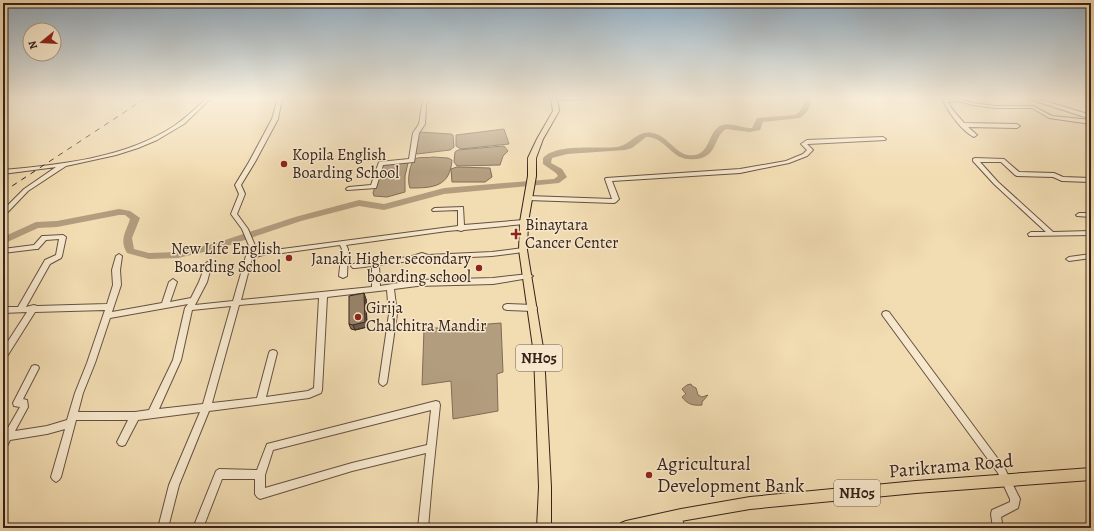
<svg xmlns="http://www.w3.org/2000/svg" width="1094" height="531" font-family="Alegreya,serif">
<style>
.water{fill:#b29d7f;stroke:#806c57}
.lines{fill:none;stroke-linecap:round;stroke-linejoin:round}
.river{fill:#b29d7f;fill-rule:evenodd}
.minor-casing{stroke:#655141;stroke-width:2}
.major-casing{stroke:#36231b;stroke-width:2}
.minor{fill:#f7e8cd;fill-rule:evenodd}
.major{fill:#f2dcb2;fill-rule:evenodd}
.rail{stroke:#36231b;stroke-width:1;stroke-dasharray:5.5 5.5;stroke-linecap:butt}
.wall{fill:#83715b;stroke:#36231b}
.shaded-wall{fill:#6a5c4a;stroke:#36231b}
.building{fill:#98836a;stroke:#36231b}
.poi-dot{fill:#8f2418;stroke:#f7e8cd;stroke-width:1.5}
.labels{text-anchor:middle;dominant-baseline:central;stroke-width:3;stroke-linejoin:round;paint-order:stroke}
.shield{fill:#f7e8cd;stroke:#705e50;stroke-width:1}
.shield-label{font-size:15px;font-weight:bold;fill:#36231b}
.poi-label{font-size:16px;fill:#36231b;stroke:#f7e8cd;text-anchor:start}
.near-poi-label{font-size:19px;fill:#36231b;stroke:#f7e8cd;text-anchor:start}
.near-street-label{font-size:19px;fill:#36231b;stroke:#f7e8cd}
</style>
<rect width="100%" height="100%" fill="#f2dcb2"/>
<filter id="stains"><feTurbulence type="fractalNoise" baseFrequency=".005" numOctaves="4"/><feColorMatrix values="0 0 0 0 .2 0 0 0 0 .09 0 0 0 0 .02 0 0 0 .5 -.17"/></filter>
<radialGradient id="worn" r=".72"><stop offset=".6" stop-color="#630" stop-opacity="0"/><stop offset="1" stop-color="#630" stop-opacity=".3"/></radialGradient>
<path class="water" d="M504,129L509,144L461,149L456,146V135Z
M419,132L451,134L453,135L454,147L450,150L417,154L415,151Z
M504,146L508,151L503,156L500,165L457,166L454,162L455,152L458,150Z
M433,157L448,158L452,160C450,187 433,188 410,188C407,182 409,161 417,158C422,157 428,158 433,157Z
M402,162L408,163L405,176V192L387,197L374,196L373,193L382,164Z
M457,167L490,168L492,177L485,182H452L451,169Z
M501,323L503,372L497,374L498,411L453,419L451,381L422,385L424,329Z
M691,384L692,386L696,388L698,395L702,397L708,395L702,402V405C693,406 687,404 682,397L686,394L682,389L687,385Z"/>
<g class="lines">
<path class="river" d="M805,98H811C810,107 808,113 800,118L763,122L760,130L750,132L726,129C712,137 719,162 688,159C671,158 664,136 646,137L632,148L625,150L567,154L552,158L551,163L562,169L567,177L559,183L444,194L384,210L359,206L301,221L221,248L178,258L149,259L127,253C119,240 126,232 130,219L125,215H119L57,227L38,228L3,244V237L36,222L57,221L119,209L130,211L140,218L132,238L134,249L149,253L178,252L216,243L295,217L359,200L384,204L444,188L554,179L558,176L556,173L543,164V158C555,143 599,149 617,147C631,145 637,130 652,133C667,135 675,153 688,155C712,158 706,131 722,125C731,122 742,128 752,128L757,118L795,115C803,110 803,106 805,98Z"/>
<defs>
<path id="minor" d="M207,98H211L184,124L157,140L138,148L116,155L66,166L28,191L5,215L3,216V210L24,189L56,167L3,174V170C59,165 126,158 174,126C186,118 196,108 207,98Z
M278,98H282L278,119L255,162L241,185L245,194L237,214L248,229L256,248L254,252L274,248L282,249L458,226V210L433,211L432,210L433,209L435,208L463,207L464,225L524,220L527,222L524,224L464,230L461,231L458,230L447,231L346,245L348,249L347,276L343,278L339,276L342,249L340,245L282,253L274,252L252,258L241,300L372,287V266L355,268H353L351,266L353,264L409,257L422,253L428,255L492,252L523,248L526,250L523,252L492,256L428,259L422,257L410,261L379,265L380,286L417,280L493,278L529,274L533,276L529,278L493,284L417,286L394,289L397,314L387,382L386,384L383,386L380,384L379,382L389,314L387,290L327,297L322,390L321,393L309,398L209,411L179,485L168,528H158L169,485L200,412L138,420L125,445L122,446L119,445L117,442L128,420H76L61,477L59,480L56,482L53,480L51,477L65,429L47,434L10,440L6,448L3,449V434L5,433L20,407L14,406L13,403L32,366L35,365L38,366L39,368L23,399L27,400L28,407L15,431L47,426L67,420L75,393L87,363L105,310L35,312L6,358L3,359V349L27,312L3,313V307H18L45,260L56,255L59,239L46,240L38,249H36L3,253V249L34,245L42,236H44L63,235L66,237L62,256L61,258L50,264L26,307L34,305L37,306L107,304L113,285L112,270L116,256L119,254L122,256L120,270L121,285L112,312L162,303L169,282L173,279L177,282L170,302L191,298L199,282L206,263L209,261L212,263L207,282L195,305L233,301L246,256L250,248L242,229L231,214L239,194L235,185L249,162L272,119ZM319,298L314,388L308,391L266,397L277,353L276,351L273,350L270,351L269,353L257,398L212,403L239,305ZM188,304L185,308L173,360L149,410L135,412H78L83,393L95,363L110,318ZM231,306L203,404L159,409L181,360L192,310Z
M425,98H429L426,105L425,124L419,133L414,162L383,165L376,188L347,190L346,189L347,188L349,187L371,185L379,162L409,159L413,133L419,124L422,105Z
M553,98H592L590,99L554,100L552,99Z
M1029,98H1035L1091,115V119L1029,99Z
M958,99L973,103L995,106H1033L1052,116L1091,120V124L1049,118L1032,108H995L973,105L958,101L948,102L952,109L964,123L1017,124L1020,126L1017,128L968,127L977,135L974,137C962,131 949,113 943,101L945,100Z
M883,137L886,139L885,140L808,144H807L813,150L807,156L789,163L740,173L612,181L619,199L616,202L614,203L528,200L525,198L528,196L612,199L605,179L606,178L740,169L786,161L803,154L807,150L801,144L807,140Z
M975,158L1004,159L1019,172L1054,173L1063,177L1091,178V182L1062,181L1053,177L1017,176L1015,175L1001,162H980L998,182L1053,232L1091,231V235L1029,236L1028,234L1031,232H1046L994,184L973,161V159Z
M1079,213H1091V217L1077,216L1076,215Z
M1091,254V258L1069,261L1066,259L1069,257Z
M507,304L533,305L536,306L537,308L536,310L533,311L507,310L504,309L503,307L504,305Z
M886,311L889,312L1004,467L1020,499L1018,508L1001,517L1003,528H993L991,514L992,510L1010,502V499L998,473L883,316L882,314L883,312Z
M436,401L439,402L440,405L432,481L428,528H418L426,453L352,471L260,499L257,497L255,494V479H222L203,528H193L216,471L219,469L257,470L267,444ZM431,410L427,445L352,463L265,488V475L273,450Z
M677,511L681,512L684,528H674L672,516L673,512Z"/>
<path id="major" d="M551,98H557L559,111L543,139L536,158V176L528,222L527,250L544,354L551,487V528H537L539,487L534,354L519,250L520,222L528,176V158L537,139L553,111Z
M1091,468V480L916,493L750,509L681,521L654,528H619L621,523L626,521L681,509L750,497L916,481Z"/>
</defs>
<use href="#minor" class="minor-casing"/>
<use href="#major" class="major-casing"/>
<use href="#minor" class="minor"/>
<use href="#major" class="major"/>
<path class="rail" d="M3,192L146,98"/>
</g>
<path class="wall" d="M366,299L367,327L355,330L351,329L349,324Z"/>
<path class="shaded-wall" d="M364,293L366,299L367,327L355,330L353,325Z"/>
<path class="building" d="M364,293L365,322L353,325L349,324V296Z"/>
<linearGradient id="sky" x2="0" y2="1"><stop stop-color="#92abbe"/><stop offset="0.57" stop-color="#f9efdc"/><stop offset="1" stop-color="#f9efdc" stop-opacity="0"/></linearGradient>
<rect width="1094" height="172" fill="url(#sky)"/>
<g class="poi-dot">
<circle cx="284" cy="164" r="4"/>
<path d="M514 228h4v4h4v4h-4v4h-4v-4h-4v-4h4z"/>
<circle cx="289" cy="258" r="4"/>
<circle cx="479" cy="268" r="4"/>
<circle cx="358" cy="317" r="4"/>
<circle cx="649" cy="475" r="4"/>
</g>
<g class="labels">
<g class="shield">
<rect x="516" y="345" width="46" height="26" rx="3"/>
<rect x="834" y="480" width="46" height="26" rx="3"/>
</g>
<g class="shield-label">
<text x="539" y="358">NH05</text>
<text x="857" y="493">NH05</text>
</g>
<g class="poi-label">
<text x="292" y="155">Kopila English<tspan x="292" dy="18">Boarding School</tspan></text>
<text x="525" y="225">Binaytara<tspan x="525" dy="18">Cancer Center</tspan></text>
<text x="281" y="249" text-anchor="end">New Life English<tspan x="281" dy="18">Boarding School</tspan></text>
<text x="471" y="259" text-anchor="end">Janaki Higher secondary<tspan x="471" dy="18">boarding school</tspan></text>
<text x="366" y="308">Girija<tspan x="366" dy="18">Chalchitra Mandir</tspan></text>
</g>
<g class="near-poi-label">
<text x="657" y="464">Agricultural<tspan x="657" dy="22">Development Bank</tspan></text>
</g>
<g class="near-street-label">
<text transform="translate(951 466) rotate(-5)">Parikrama Road</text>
</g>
</g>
<rect width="1094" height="531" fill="none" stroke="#f2dcb2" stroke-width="16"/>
<rect x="4" y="4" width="1086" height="523" fill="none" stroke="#36231b" stroke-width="2"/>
<rect x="8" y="8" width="1078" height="515" fill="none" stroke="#36231b"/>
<g transform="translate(42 42) rotate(252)"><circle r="19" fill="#f7e8cd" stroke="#aa9986"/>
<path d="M0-3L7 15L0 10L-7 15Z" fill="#8f2418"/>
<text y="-6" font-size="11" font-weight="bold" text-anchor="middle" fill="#36231b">N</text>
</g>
<rect width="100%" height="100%" filter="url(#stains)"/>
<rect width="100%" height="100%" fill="url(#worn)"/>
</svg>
